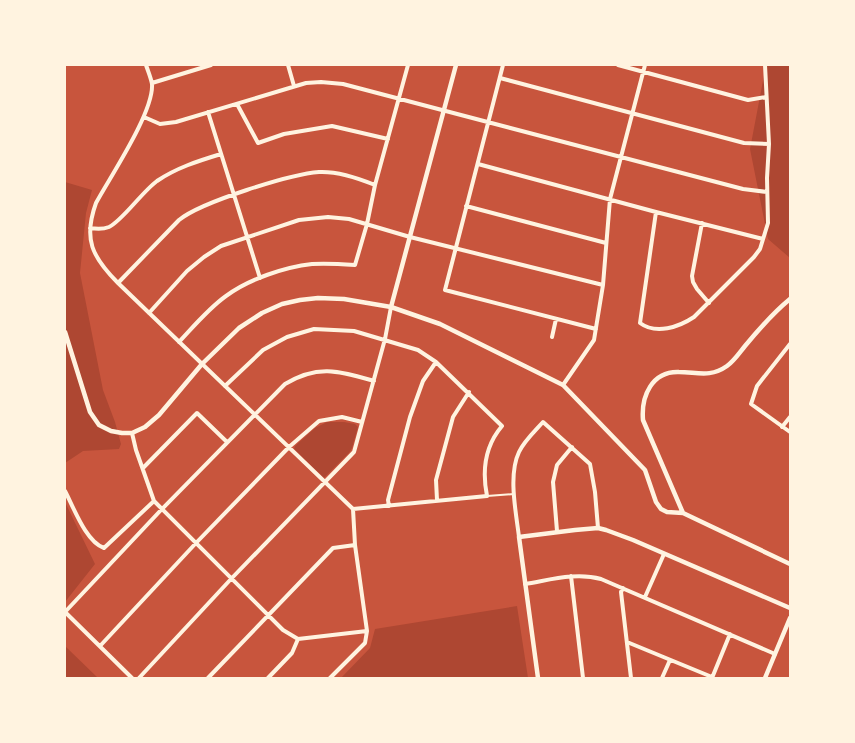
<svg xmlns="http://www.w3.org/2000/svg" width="855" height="743" font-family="'Noto Sans',sans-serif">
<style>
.green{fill:#ae4732}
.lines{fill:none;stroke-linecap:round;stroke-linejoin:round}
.service{stroke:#fff3e0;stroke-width:2}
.minor{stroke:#fff3e0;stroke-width:4}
.tertiary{stroke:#fff3e0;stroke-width:4.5}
</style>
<rect width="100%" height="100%" fill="#c8553d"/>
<path class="green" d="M766,65H790V258L768,239L750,149Z
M65,182L92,190L86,213L80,273L103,390L115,422L121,444L119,449L83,451L65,463Z
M327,422H344L355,424L358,427L352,448L349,453L324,478L294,449L295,446L315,428Z
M65,502L95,564L65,602Z
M517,606L528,678H341L370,648L375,629Z
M65,646L98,678H65Z"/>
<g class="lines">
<path class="service" d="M487,496L514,494"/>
<path class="minor" d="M146,65C148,71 151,78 152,84C154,112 110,177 96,203C83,239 92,257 118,283L353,509L355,545L367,631L365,643L330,678
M288,65L294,86
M503,65L445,290L596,329
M618,65L748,100L766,97
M500,78L744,143L769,144
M152,83L211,65
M237,104L258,143L284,134L332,126L388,139
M208,112L260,278
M144,117L160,124L176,122L306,83L321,82L343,84L743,189L767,192
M478,164L656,212L763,239
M466,206L606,243
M656,212L640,323C656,335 679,327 694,317L754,257L760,249L768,223L767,178L769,144L765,65
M702,223L692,276L693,282L697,289L709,303
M90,228C96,229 104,229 109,227C122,221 142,192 157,181C176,168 198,161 221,154
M118,283L179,220C201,202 291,174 319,172C338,171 358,178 375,185
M149,313L187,271L204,257L221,246L299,220L328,217L349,219L410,237L603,285
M552,337L556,319
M179,342C194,326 209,308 226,296C249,279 285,267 312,264C327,263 341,264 355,265L367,224L375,185L408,65
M790,344L757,386L751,404L790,432
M563,385L594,340L603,285L610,199L645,65
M225,386L263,350L287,337L314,329L354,331L418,350L436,362L502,426C485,446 482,471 487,496L353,509
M782,427L790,417
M132,433L136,450L154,501L283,630L298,639L367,631
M143,468L197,413L227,442
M65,491C74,508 86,542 104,548L154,501
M437,500L436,480L453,417L469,392
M389,506L388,500L410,417L423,381L436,362
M557,531L553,482L557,465L572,447
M519,537C516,512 508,475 519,452C524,441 535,431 543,422L590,464L595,492L598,528
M571,576L583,678
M525,584C550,580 576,572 601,579L775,654
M623,588L621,592L631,678
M645,597L664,554
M627,642L712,677
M100,646L196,543L289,447L319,421L342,417L362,422
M132,678L65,612L162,509L285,384C318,364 339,371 374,381
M139,678L231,579L354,452L385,339L391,307
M208,678L333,548L355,545
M268,678L292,653L298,639
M662,678L670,660
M712,678L730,634"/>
<path class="tertiary" d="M391,307L456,65
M65,332L90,412L99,425L111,431L122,433H132L145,427L159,415L202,364L239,328L262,313L282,304L300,300L318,298L344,299L391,307L440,324L563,385L645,470L656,502L661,509L667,512L683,513L790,564
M683,513L643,420C641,396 652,371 679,372C697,372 710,378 727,366C734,361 740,352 745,346C759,329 773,313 790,299
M538,678L519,537L575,530L598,528L606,530L633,540L790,608
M765,678L790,618"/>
</g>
<rect width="855" height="743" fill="none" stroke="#fff3e0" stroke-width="132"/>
</svg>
